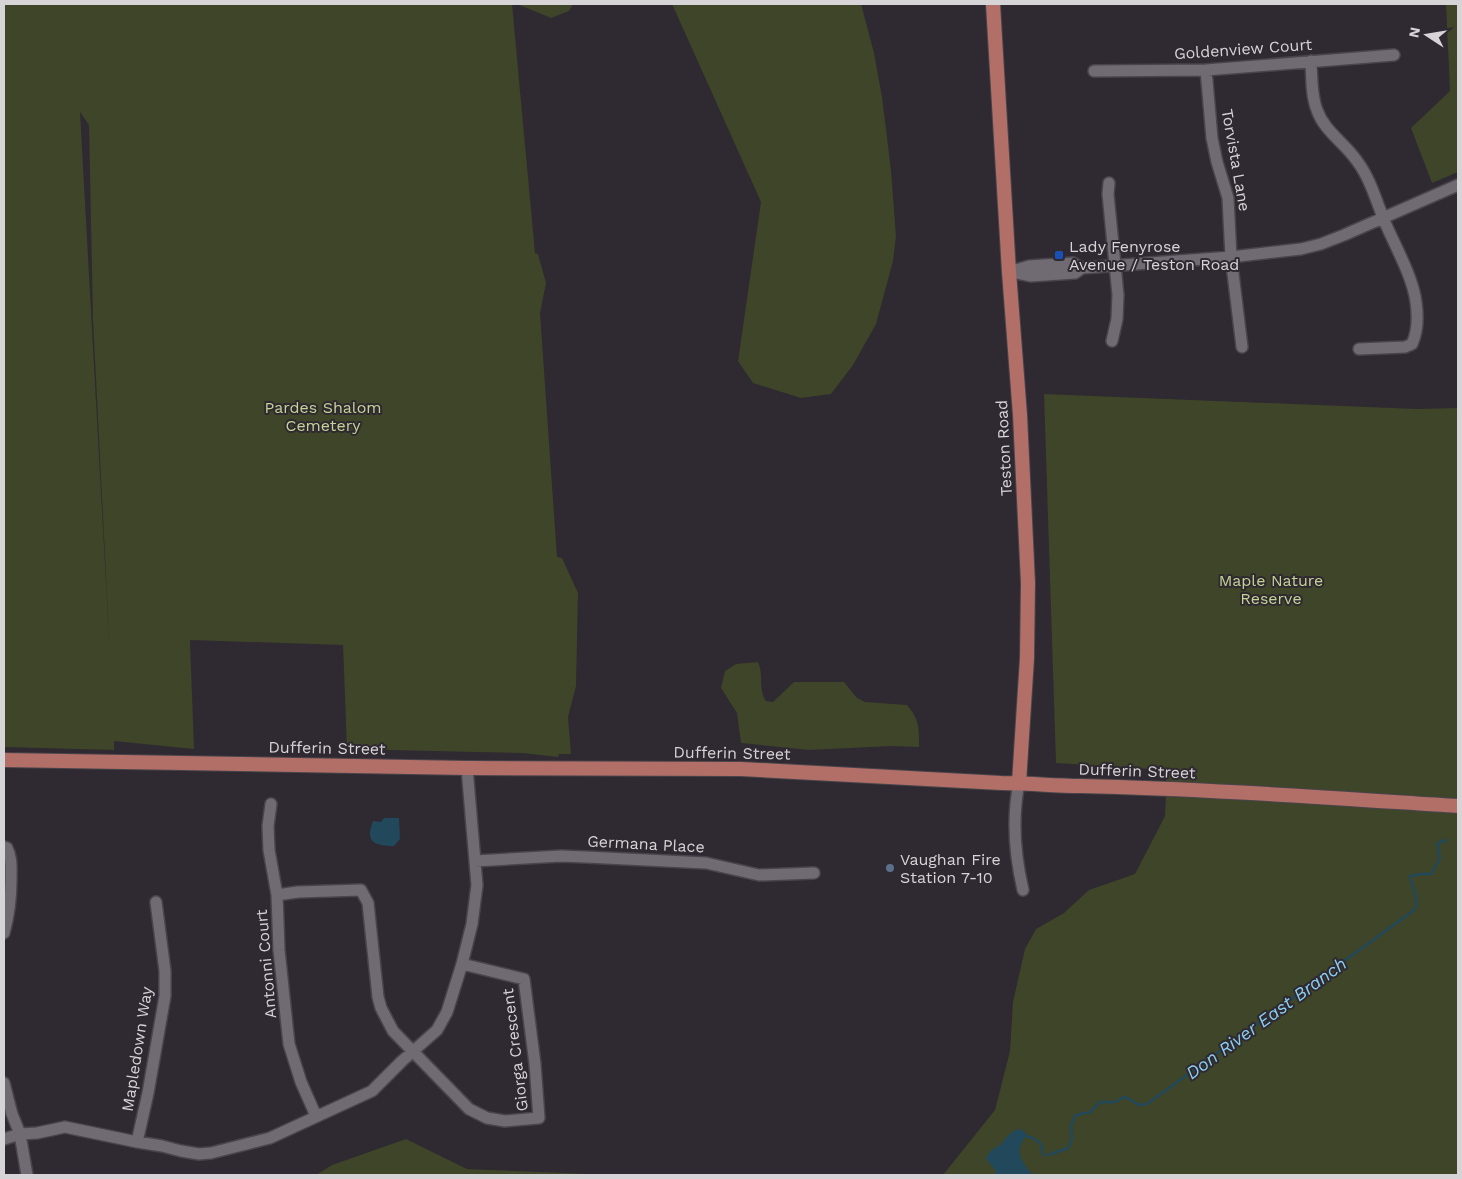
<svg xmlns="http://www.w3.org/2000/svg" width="1462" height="1179" font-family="'Work Sans',sans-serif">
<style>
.green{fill:#3e4528;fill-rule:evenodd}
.water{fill:#22485b}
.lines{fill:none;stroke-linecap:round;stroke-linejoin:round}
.stream{stroke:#22485b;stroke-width:2.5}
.minor-casing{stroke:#49444b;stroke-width:14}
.major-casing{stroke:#49444b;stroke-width:16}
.minor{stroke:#706a72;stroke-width:11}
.major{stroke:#b26f67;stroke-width:14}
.transit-dot{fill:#1a4fb4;stroke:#2f2931;stroke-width:2}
.service-dot{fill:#5c6f8a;stroke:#2f2931;stroke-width:2}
.labels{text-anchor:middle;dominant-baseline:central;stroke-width:4;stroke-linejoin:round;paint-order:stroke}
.street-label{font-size:16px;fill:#d7d4d8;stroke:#2f2931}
.poi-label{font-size:16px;fill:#d7d4d8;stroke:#2f2931;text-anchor:start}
.park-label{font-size:16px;fill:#c5d495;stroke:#2f2931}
.water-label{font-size:18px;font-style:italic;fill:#8acef0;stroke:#2f2931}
</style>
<rect width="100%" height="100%" fill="#2f2931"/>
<path class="green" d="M4,4H512L535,253L538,254L546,283L540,313L557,557L562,558L578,593L576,686L568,717L571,754H559L558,757L523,753L347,749L343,645L190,640L194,749L114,741V750L4,747ZM80,112L89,125L93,320L110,655Z
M517,4H573L569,11L551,18Z
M672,4H861L874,53L882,97L891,170L896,236L893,261L876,324L853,365L831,394L801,398L753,383L738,361L761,202Z
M1446,4H1458V172L1432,183L1411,128L1450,91Z
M1044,394L1417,409L1458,408V1175H943L995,1110L1010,1051L1013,1002L1025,949L1036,929L1064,913L1089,890L1135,874L1165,816L1167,770L1056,763Z
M758,662C764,675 758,690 766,701L773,702L794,682H844L857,698L865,702L907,705C920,720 919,729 919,747L892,746L809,750L741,743L737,713L721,688L725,671L736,664Z
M406,1139L467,1169L615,1175H316L332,1165Z"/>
<path class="water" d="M384,818H399L400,839L394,846C376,846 364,843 373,821L381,822Z
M1020,1129L1026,1133C1026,1139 1023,1139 1021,1144C1016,1156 1026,1167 1033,1175H995L996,1171L986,1159C987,1156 990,1151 993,1149C995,1147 998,1147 1000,1145C1007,1138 1009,1131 1020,1129Z"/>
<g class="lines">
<path class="stream" d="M1026,1136L1033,1138L1041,1144L1043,1154L1044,1155
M1048,1155L1068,1148L1072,1139L1071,1126L1075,1116L1083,1113H1089L1100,1102H1115L1124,1097L1129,1099L1139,1105L1147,1104L1413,911C1422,901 1411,887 1410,876L1422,874H1431L1440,858L1437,844L1446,840"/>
<defs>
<path id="minor" d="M1311,61C1312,77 1311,95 1317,110C1324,131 1345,143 1357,161C1370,178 1376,200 1384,220C1394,244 1413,277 1416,302C1418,316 1418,331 1412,344L1405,347L1359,349
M1206,70L1212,138L1217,162L1228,198L1231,257L1242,347
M1094,71L1206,70L1394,55
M1109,183L1108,194L1118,295L1117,319L1112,341
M1009,272L1029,266L1073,263L1082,268L1231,257L1301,249L1321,244L1344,235L1458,185
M1011,272L1031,276L1075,273L1082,268
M1019,783C1012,818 1015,856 1023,890
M271,804L268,826L269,850L277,895L279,950L289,1044L301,1082L316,1116
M4,847L7,848C12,858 11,867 11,879C11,898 9,915 4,933
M475,861L561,856L586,857L706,863L759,875L814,873
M277,895L298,892L361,890L368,903L378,997L381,1008L393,1031L469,1109L487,1118L505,1121L539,1118L535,1064L524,979L462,964
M4,1083L12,1114L20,1134L27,1175
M4,1139L20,1134L37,1133L65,1127L137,1142L162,1146L181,1151L199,1154L211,1153L270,1138L372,1091L402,1061L437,1030L447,1012L462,964L472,924L477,885L467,768
M137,1142L148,1093L165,996V971L156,902"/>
<path id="major" d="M993,4L1009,272L1020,415L1028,583L1027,658L1019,783
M4,760L467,768L741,769L1001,783C1028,783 1054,786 1081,786C1207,789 1332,798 1458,806"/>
</defs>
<use href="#minor" class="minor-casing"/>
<use href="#major" class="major-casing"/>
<use href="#minor" class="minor"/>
<use href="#major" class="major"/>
</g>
<rect class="transit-dot" x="1054" y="250" width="10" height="10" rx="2.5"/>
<circle class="service-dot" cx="890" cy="868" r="5"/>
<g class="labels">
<g class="street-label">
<text transform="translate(1243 49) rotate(-4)">Goldenview Court</text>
<text transform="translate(1236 160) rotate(80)">Torvista Lane</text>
<text transform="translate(1004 448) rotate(-93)">Teston Road</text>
<text transform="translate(327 748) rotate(1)">Dufferin Street</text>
<text transform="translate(732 753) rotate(1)">Dufferin Street</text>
<text transform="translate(1137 771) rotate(2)">Dufferin Street</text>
<text transform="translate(646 844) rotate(3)">Germana Place</text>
<text transform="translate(266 964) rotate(-95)">Antonni Court</text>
<text transform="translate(137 1049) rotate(-81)">Mapledown Way</text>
<text transform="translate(515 1050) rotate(-97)">Giorga Crescent</text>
</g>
<g class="poi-label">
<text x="1069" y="246">Lady Fenyrose<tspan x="1069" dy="18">Avenue / Teston Road</tspan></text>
<text x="900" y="859">Vaughan Fire<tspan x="900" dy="18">Station 7-10</tspan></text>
</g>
<g class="park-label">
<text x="323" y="407">Pardes Shalom<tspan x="323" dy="18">Cemetery</tspan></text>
<text x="1271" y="580">Maple Nature<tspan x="1271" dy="18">Reserve</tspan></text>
</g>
<g class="water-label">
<text transform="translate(1266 1018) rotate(-36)">Don River East Branch</text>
</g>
</g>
<rect width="1462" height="1179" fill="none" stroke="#d7d4d8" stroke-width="10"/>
<g transform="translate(1427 35) rotate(282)" stroke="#2f2931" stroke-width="4" paint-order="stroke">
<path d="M0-4L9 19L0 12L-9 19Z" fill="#d7d4d8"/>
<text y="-8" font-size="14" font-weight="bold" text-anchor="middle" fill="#d7d4d8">N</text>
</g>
</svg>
